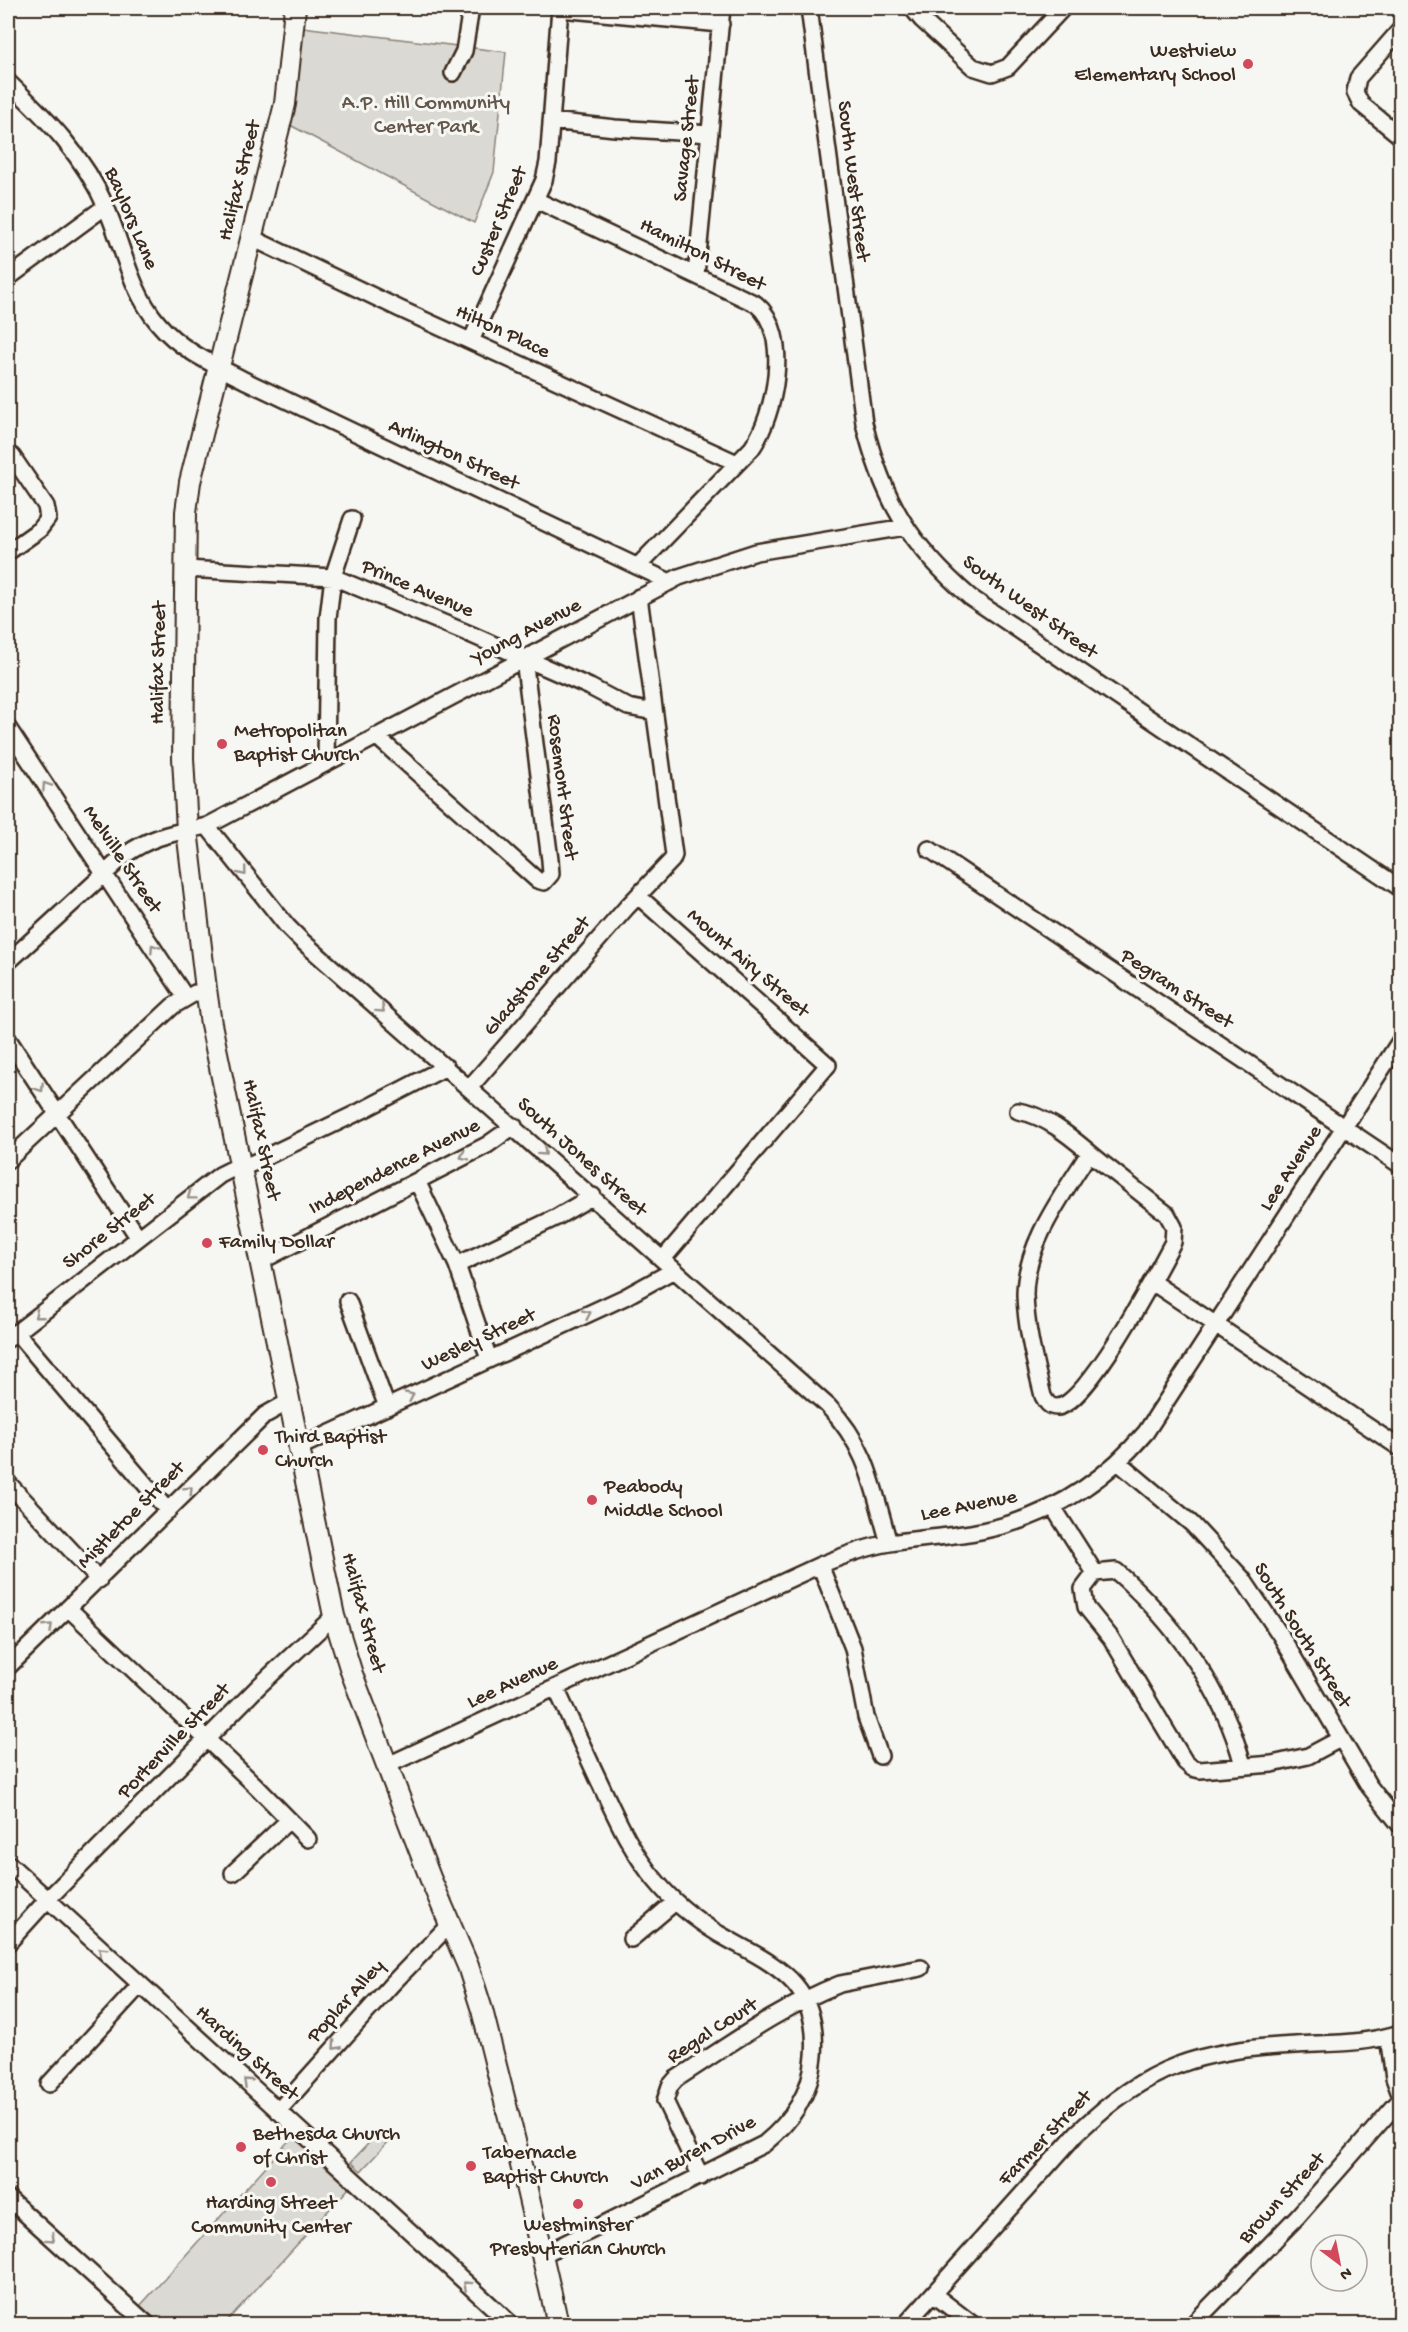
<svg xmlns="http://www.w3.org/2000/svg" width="1408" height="2332" font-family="'Gochi Hand',sans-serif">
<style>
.green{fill:#dad9d3;stroke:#8a8278;stroke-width:1.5}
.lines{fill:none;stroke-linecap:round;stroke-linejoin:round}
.minor-casing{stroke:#3b2a1e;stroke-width:20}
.major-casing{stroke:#3b2a1e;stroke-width:24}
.minor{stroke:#f6f6f2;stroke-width:15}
.major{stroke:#f6f6f2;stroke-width:20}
.oneway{stroke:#989088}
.poi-dot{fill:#d1495b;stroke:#f6f6f2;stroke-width:2}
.labels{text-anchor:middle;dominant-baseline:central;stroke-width:6;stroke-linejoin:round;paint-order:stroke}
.poi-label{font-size:21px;fill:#3b2a1e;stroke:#f6f6f2;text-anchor:start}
.park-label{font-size:21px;fill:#63564b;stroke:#f6f6f2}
.street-label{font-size:21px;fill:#3b2a1e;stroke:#f6f6f2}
</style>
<rect width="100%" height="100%" fill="#f6f6f2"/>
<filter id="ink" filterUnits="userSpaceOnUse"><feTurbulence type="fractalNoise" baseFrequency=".0167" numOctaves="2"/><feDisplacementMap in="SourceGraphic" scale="12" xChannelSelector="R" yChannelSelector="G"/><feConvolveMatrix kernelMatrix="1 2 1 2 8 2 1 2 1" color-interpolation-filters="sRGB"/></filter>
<g filter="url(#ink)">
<path class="green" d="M302,27L506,52L494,172L474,223L290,125Z
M381,2130L391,2139L361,2171L351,2162Z
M294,2135L350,2187L224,2324H161L140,2306Z"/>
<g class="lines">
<defs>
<path id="minor" d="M809,8L864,423C883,500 910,545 970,597L1400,888
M912,8L922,20L973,67L992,73L1008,67L1063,8
M560,9L721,24
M1400,30L1358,78L1355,92L1361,104L1400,136
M453,73L464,51L471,8
M8,82C47,119 84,156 106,207C123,246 130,290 158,323C181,351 215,365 246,381L670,582
M551,121L615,128L710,134
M536,200L756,304C792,333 775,415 752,448L638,566
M252,238L400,309L737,463
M696,275L722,8
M8,278L106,206
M471,341L544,180L548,162L560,8
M8,552L39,530L48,518L46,506L12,456
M185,569L333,577L472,635L590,687L628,707L654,712
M8,728L186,998
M376,736L537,880L544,882L551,874L550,860L524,659
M326,763L328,618L333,577L352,519
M207,826L287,926L301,940L828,1406C869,1449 873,1489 889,1543
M929,849L1400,1165
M638,896L828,1065L663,1259
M8,962L125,855C153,835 175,833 207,826L679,577L756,552L905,527
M8,1039L138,1237
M470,1087L627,907L672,860L674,855L639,597
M1018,1111C1051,1117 1076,1142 1101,1162C1123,1179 1145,1197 1167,1214L1174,1227L1173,1242C1158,1270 1087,1406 1057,1407C1049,1407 1046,1402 1043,1396C1035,1363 1026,1329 1025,1295C1025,1244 1063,1195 1089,1153
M8,1160L173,1006L195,993
M417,1181L457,1265L489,1359
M261,1261L487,1145L514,1126
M457,1265L557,1217L593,1196
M1152,1282L1400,1448
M348,1301L387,1407
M16,1332L168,1511
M8,1339L220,1175L232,1169L251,1164L361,1111L446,1067
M300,1447L625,1297L674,1270
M1118,1462L1192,1524L1242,1578L1281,1636L1369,1786L1400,1825
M8,1483L99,1580
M1053,1507L1095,1573L1083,1589L1086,1607L1111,1638L1185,1762L1192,1768L1200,1770L1272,1764L1308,1756L1340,1739
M820,1565L853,1648L866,1717L880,1756
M1095,1573L1116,1571C1175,1623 1223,1689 1243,1765
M68,1608L255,1785L308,1839
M8,1667L265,1415L290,1401
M388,1765L820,1565C843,1556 866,1547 890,1543C920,1538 951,1537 981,1531C1047,1518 1103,1483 1146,1432L1400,1041
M8,1863L511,2324
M233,1873L289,1820
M631,1939L675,1902
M8,1943L47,1900L260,1685L334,1616
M1388,2037L1394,2078L1400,2094
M49,2084L140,1985
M278,2111L392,1984L451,1923
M701,2177L665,2101L670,2086L676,2079C729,2045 781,2007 840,1984L921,1968
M8,2198L147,2324
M542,2255L764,2144C792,2121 811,2094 814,2056C820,1980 773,1965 719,1934C696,1920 673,1902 656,1881C631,1852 616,1817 600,1783C585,1751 570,1719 556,1688
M933,2294L972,2324
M906,2324L1077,2133C1149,2065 1199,2050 1296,2045C1332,2043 1366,2044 1400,2033
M1193,2324L1297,2217L1400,2100"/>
<path id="major" d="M295,8L285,104L190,482L186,512L183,758L187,830L206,989L211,1024L334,1616L352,1674L431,1880L468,1966L482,2010L524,2177L558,2324"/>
</defs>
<use href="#minor" class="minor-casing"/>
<use href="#major" class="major-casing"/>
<use href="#minor" class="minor"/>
<use href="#major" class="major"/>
</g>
<defs><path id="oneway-chevron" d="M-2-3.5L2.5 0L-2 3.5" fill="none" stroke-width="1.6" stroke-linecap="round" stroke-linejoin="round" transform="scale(1.5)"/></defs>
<g class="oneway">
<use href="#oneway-chevron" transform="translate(46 786) rotate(-124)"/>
<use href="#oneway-chevron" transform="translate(243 872) rotate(51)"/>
<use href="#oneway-chevron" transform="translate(154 948) rotate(-124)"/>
<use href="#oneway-chevron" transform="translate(381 1009) rotate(42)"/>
<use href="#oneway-chevron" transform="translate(40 1088) rotate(56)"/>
<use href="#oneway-chevron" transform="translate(543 1152) rotate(42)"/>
<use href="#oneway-chevron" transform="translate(464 1156) rotate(154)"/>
<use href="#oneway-chevron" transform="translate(191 1196) rotate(143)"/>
<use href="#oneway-chevron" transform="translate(587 1314) rotate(-25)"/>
<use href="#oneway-chevron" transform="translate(38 1315) rotate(142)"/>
<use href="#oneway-chevron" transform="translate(410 1396) rotate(-25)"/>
<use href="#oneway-chevron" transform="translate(189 1490) rotate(-45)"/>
<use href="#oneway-chevron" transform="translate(49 1627) rotate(-44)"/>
<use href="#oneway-chevron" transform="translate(102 1951) rotate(-137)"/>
<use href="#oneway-chevron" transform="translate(336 2046) rotate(132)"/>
<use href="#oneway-chevron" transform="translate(247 2082) rotate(-137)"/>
<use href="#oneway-chevron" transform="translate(51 2238) rotate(42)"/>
<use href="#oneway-chevron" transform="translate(467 2285) rotate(-138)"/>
</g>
</g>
<g class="poi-dot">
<circle cx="1248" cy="64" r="6"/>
<circle cx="222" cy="744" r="6"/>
<circle cx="207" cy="1243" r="6"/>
<circle cx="263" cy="1450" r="6"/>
<circle cx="592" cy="1500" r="6"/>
<circle cx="241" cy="2147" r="6"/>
<circle cx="471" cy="2166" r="6"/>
<circle cx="271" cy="2182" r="6"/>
<circle cx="578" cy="2204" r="6"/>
</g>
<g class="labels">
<g class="poi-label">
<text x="1236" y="52" text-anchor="end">Westview<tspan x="1236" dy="24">Elementary School</tspan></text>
<text x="234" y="732">Metropolitan<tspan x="234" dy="24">Baptist Church</tspan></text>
<text x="219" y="1243">Family Dollar</text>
<text x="275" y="1438">Third Baptist<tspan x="275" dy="24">Church</tspan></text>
<text x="604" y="1488">Peabody<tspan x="604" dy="24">Middle School</tspan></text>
<text x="253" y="2135">Bethesda Church<tspan x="253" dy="24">of Christ</tspan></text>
<text x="483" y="2154">Tabernacle<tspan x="483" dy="24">Baptist Church</tspan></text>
<text x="271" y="2204" text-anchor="middle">Harding Street<tspan x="271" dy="24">Community Center</tspan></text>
<text x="578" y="2226" text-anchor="middle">Westminster<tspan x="578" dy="24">Presbyterian Church</tspan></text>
</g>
<g class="park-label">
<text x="426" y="104">A.P. Hill Community<tspan x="426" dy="24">Center Park</tspan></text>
</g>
<g class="street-label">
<text transform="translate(688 139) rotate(-84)">Savage Street</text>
<text transform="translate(241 181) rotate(-76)">Halifax Street</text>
<text transform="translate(852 181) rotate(83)">South West Street</text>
<text transform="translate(130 219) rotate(67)">Baylors Lane</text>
<text transform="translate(500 222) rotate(-67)">Custer Street</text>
<text transform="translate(702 256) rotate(27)">Hamilton Street</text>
<text transform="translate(502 333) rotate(25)">Hilton Place</text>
<text transform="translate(453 456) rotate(25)">Arlington Street</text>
<text transform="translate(417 590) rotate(23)">Prince Avenue</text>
<text transform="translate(1029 608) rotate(36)">South West Street</text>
<text transform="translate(527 633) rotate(-28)">Young Avenue</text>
<text transform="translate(160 663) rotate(-89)">Halifax Street</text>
<text transform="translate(561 787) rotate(83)">Rosemont Street</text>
<text transform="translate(121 860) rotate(56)">Melville Street</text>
<text transform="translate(747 964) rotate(41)">Mount Airy Street</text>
<text transform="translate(538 977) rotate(-49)">Gladstone Street</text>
<text transform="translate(1176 990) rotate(33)">Pegram Street</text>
<text transform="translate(260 1140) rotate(78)">Halifax Street</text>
<text transform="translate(581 1158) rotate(42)">South Jones Street</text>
<text transform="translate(395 1168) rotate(-27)">Independence Avenue</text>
<text transform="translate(1292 1169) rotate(-57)">Lee Avenue</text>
<text transform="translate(110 1232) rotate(-38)">Shore Street</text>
<text transform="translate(479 1341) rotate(-25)">Wesley Street</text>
<text transform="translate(969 1507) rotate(-11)">Lee Avenue</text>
<text transform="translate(132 1516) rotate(-45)">Mistletoe Street</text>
<text transform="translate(362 1613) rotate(75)">Halifax Street</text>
<text transform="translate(1301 1636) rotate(58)">South South Street</text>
<text transform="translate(513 1684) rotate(-25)">Lee Avenue</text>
<text transform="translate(175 1742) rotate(-46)">Porterville Street</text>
<text transform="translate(347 2002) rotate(-48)">Poplar Alley</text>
<text transform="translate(713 2032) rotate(-33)">Regal Court</text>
<text transform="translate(246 2054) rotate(42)">Harding Street</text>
<text transform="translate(1046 2139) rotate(-46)">Farmer Street</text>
<text transform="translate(694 2154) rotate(-28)">Van Buren Drive</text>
<text transform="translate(1283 2199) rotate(-47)">Brown Street</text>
</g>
</g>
<rect width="1408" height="2332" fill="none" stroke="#f6f6f2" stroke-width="30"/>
<rect x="15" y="15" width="1378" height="2302" fill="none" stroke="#3b2a1e" stroke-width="2" filter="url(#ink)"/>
<g transform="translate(1339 2263) rotate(148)"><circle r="28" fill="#f6f6f2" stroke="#aba49d" stroke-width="1.5"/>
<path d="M0-4.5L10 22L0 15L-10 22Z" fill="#d1495b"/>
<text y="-9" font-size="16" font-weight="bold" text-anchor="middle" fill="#3b2a1e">N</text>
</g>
</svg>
